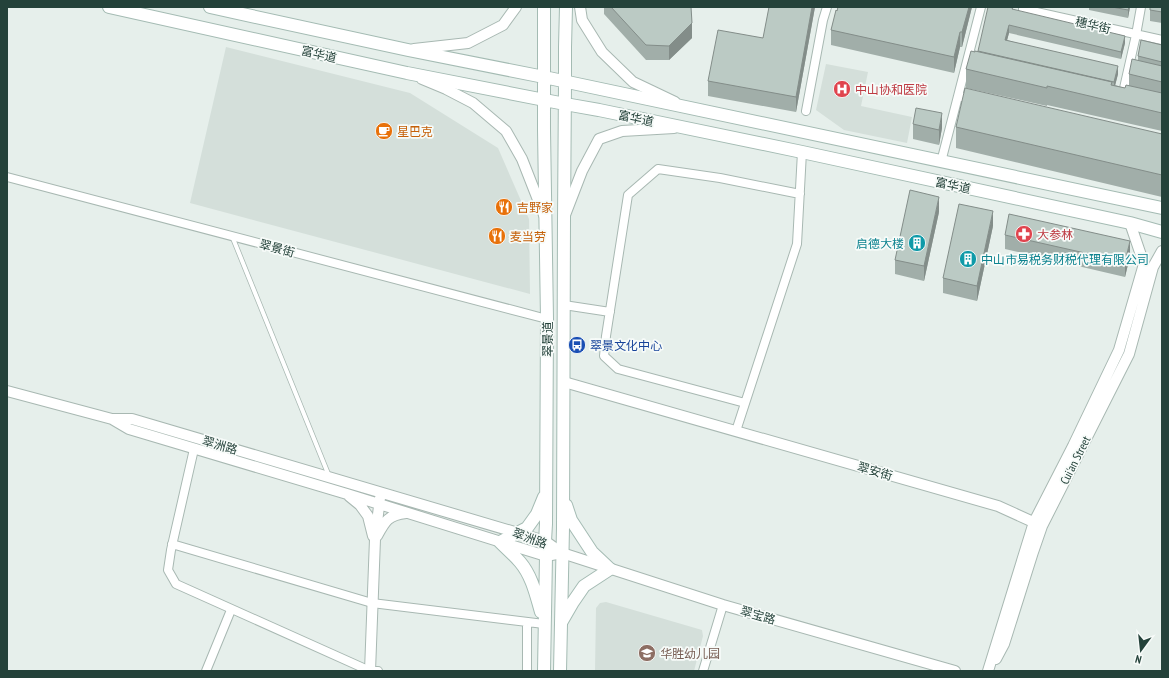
<svg xmlns="http://www.w3.org/2000/svg" width="1169" height="678" font-family="'PT Sans Narrow','Noto Sans SC',sans-serif">
<style>
.built{fill:#d4dfda}
.lines{fill:none;stroke-linecap:round;stroke-linejoin:round}
.service-casing{stroke:#a8b8b2;stroke-width:5.5}
.minor-casing{stroke:#a8b8b2;stroke-width:10}
.tertiary-casing{stroke:#a8b8b2;stroke-width:12}
.secondary-casing{stroke:#a4bbb3;stroke-width:14}
.service{stroke:#fff;stroke-width:4}
.minor{stroke:#fff;stroke-width:8}
.tertiary{stroke:#fff;stroke-width:10}
.secondary{stroke:#fff;stroke-width:12}
.wall{fill:#a1aea9}
.shaded-wall{fill:#838d89}
.building{fill:#bbcac4;stroke:#838d89}
.labels{text-anchor:middle;dominant-baseline:central;stroke-width:3.5;stroke-linejoin:round;paint-order:stroke}
.street-label{font-size:12px;fill:#24423a;stroke:#f7fbf9}
.health-label{font-size:12px;fill:#be3a42;stroke:#f7fbf9;text-anchor:start}
.food-label{font-size:12px;fill:#c56008;stroke:#f7fbf9;text-anchor:start}
.culture-label{font-size:12px;fill:#0d838f;stroke:#f7fbf9;text-anchor:end}
.transit-label{font-size:12px;fill:#164399;stroke:#f7fbf9;text-anchor:start}
.education-label{font-size:12px;fill:#785e54;stroke:#f7fbf9;text-anchor:start}
</style>
<rect width="100%" height="100%" fill="#e6efeb"/>
<path class="built" d="M226,47L410,93L498,148L529,219L530,294L190,203Z
M826,64L868,72L861,106L912,117L907,143L844,130L816,110Z
M606,602L702,630L703,636L694,671H595L596,608L600,603Z"/>
<g class="lines">
<defs>
<path id="service" d="M232,236L329,476"/>
<path id="minor" d="M1023,9L1162,40
M958,96L972,99
M1122,97L1136,35L1141,7
M806,111L823,20L827,7
M941,162L981,7
M7,177L547,319
M564,305L610,312
M745,403L618,369L604,356L606,336L628,195L658,169L720,178L800,194
M736,431L797,244L802,152
M194,449L171,550L168,570L176,584L370,671H378
M172,544L372,603L544,624
M206,671L231,610
M527,671V622
M703,671L723,605"/>
<path id="tertiary" d="M580,7L582,20L602,52L633,82L675,102
M414,49L468,43L503,25L516,7
M422,79L446,89L473,103L506,131L522,159L544,215
M565,215L582,171L599,139L622,131L674,128
M564,382L998,506L1042,526
M7,391L112,419H132L545,541L562,553L723,605L955,671
M112,419L129,429L347,494L546,556L562,553
M349,496L360,505L368,516L373,536
M377,536C385,521 388,515 406,513
M996,659L1004,644L1033,552L1042,526L1129,354L1153,267L1162,251
M370,671L375,539L380,498
M988,671L1034,522L1073,446L1119,350L1144,264L1130,223"/>
<path id="secondary" d="M109,7L407,73L565,104L599,110L802,152L1130,223L1162,232
M210,7L408,50L544,77L1162,208
M541,612C536,595 532,576 520,562C514,555 507,549 500,542L527,528L537,514L544,497
M562,621L573,602L584,586L610,569L592,552L571,520L566,505
M544,671L546,556L545,541L546,524L547,319L544,130V7
M560,671L563,528L564,219L565,83V47L566,7"/>
</defs>
<use href="#service" class="service-casing"/>
<use href="#minor" class="minor-casing"/>
<use href="#tertiary" class="tertiary-casing"/>
<use href="#secondary" class="secondary-casing"/>
<use href="#service" class="service"/>
<use href="#minor" class="minor"/>
<use href="#tertiary" class="tertiary"/>
<use href="#secondary" class="secondary"/>
</g>
<path class="wall" d="M604,7H691L692,38L669,60H646L604,14Z
M815,7L796,112L708,96V81L763,38Z
M838,7H972L962,47H960L954,73L831,45V30L837,11Z
M1013,7V10L1125,43L1121,59L1009,33L1007,40L1118,74L1115,85L1125,88L1129,85V74L1138,60V56L1162,45V131L1047,105V106L966,88V69L975,52L978,51Z
M1089,7H1130L1128,18L1089,10Z
M1162,7V23L1150,21V10Z
M913,124L942,128L939,145L913,139Z
M956,127L1162,134V197L956,148Z
M939,212L924,281L895,274V260Z
M993,226L977,301L943,293V278Z
M1005,235L1130,256L1125,277L1005,249Z"/>
<path class="shaded-wall" d="M812,7H815L796,112V97Z
M969,7H972L962,47V32Z
M1129,7H1130L1128,18V10Z
M692,23V38L669,60V46Z
M1009,25V33L1005,48V40Z
M960,32V47L954,73V57Z
M1125,36V43L1121,59V52Z
M1118,66V74L1114,90V82Z
M942,113V128L939,145V130Z
M939,197V212L924,281V266Z
M993,211V226L977,301V286Z
M1130,241V256L1125,277V262Z"/>
<path class="building" d="M611,7H691L692,23L669,46L646,45Z
M769,7H812L796,97L708,81L718,30L763,38Z
M838,7H969L962,32H960L954,57L831,30L836,10L837,11Z
M988,7H1013L1012,9L1125,36L1121,52L1009,25L1005,40L1118,66L1114,82L978,51Z
M1112,7H1129L1128,10Z
M1150,7H1162V12L1150,10Z
M1141,40L1162,45V62L1138,56Z
M971,51L975,52V51L1112,82L1111,85L1125,88L1126,85L1162,93V113L1047,86V88L966,69Z
M1132,59L1162,66V82L1129,74Z
M965,88L1162,134V175L956,127Z
M916,108L942,113L939,130L913,124Z
M910,190L939,197L924,266L895,260Z
M959,204L993,211L977,286L943,278Z
M1009,214L1130,241L1125,262L1005,235Z"/>
<defs>
<symbol id="hospital-disc" viewBox="-11 -11 22 22"><circle r="9.5" fill="#e0444e" stroke="#f7fbf9"/><path d="M-5-5h3v3.5h4V-5h3V5h-3V1.5h-4V5h-3Z" fill="#fff"/></symbol>
<symbol id="cafe-disc" viewBox="-11 -11 22 22"><circle r="9.5" fill="#e8710a" stroke="#f7fbf9"/><path d="M-5.5-4.5H6V0H3Q3 3.5 0 3.5H-2.5Q-5.5 3.5-5.5 0ZM3-3.2v2h1.7v-2ZM-6 4.5H4V6H-6Z" fill="#fff"/></symbol>
<symbol id="restaurant-disc" viewBox="-11 -11 22 22"><circle r="9.5" fill="#e8710a" stroke="#f7fbf9"/><path d="M-5-6h1v4h1v-4h1v4h1v-4h1v5L-1.5 .5V6h-2V.5L-5-1ZM5-6V6H3V1.5H1.5Q1.5-4 5-6Z" fill="#fff"/></symbol>
<symbol id="pharmacy-disc" viewBox="-11 -11 22 22"><circle r="9.5" fill="#e0444e" stroke="#f7fbf9"/><path d="M-2-6h4v4h4v4h-4v4h-4v-4h-4v-4h4Z" fill="#fff"/></symbol>
<symbol id="building-disc" viewBox="-11 -11 22 22"><circle r="9.5" fill="#0f9aa8" stroke="#f7fbf9"/><path d="M-4-6H4V6H1V3H-1V6H-4ZM-2.5-4.3h1.7v1.8h-1.7ZM.8-4.3h1.7v1.8H.8ZM-2.5-1h1.7V.8h-1.7ZM.8-1h1.7V.8H.8Z" fill="#fff"/></symbol>
<symbol id="bus-disc" viewBox="-11 -11 22 22"><circle r="9.5" fill="#1a4fb4" stroke="#f7fbf9"/><path d="M-5-6H5V4H4V6H2V4H-2V6H-4V4H-5ZM-3.5-4V0h7V-4ZM-3.5 1.2v1.5H-2V1.2ZM2 1.2v1.5H3.5V1.2Z" fill="#fff"/></symbol>
<symbol id="school-disc" viewBox="-11 -11 22 22"><circle r="9.5" fill="#8d6e63" stroke="#f7fbf9"/><path d="M0-5L7-2L0 1L-7-2ZM-4 1L0 2.5L4 1V4Q0 6-4 4Z" fill="#fff"/></symbol>
</defs>
<g fill-rule="evenodd">
<use href="#hospital-disc" x="832" y="79" width="20" height="20"/>
<use href="#cafe-disc" x="374" y="121" width="20" height="20"/>
<use href="#restaurant-disc" x="494" y="197" width="20" height="20"/>
<use href="#pharmacy-disc" x="1014" y="224" width="20" height="20"/>
<use href="#restaurant-disc" x="487" y="226" width="20" height="20"/>
<use href="#building-disc" x="907" y="233" width="20" height="20"/>
<use href="#building-disc" x="958" y="249" width="20" height="20"/>
<use href="#bus-disc" x="567" y="335" width="20" height="20"/>
<use href="#school-disc" x="637" y="643" width="20" height="20"/>
</g>
<g class="labels">
<g class="street-label">
<text transform="translate(1093 25) rotate(13)">穗华街</text>
<text transform="translate(319 54) rotate(13)">富华道</text>
<text transform="translate(636 118) rotate(12)">富华道</text>
<text transform="translate(953 185) rotate(12)">富华道</text>
<text transform="translate(277 248) rotate(15)">翠景街</text>
<text transform="translate(547 339) rotate(-90)">翠景道</text>
<text transform="translate(220 445) rotate(16)">翠洲路</text>
<text transform="translate(1075 460) rotate(-63)">Cui'an Street</text>
<text transform="translate(875 471) rotate(16)">翠安街</text>
<text transform="translate(530 538) rotate(20)">翠洲路</text>
<text transform="translate(758 615) rotate(16)">翠宝路</text>
</g>
<g class="health-label">
<text x="855" y="89">中山协和医院</text>
<text x="1037" y="234">大参林</text>
</g>
<g class="food-label">
<text x="397" y="131">星巴克</text>
<text x="517" y="207">吉野家</text>
<text x="510" y="236">麦当劳</text>
</g>
<g class="culture-label">
<text x="904" y="243">启德大楼</text>
<text x="981" y="259" text-anchor="start">中山市易税务财税代理有限公司</text>
</g>
<g class="transit-label">
<text x="590" y="345">翠景文化中心</text>
</g>
<g class="education-label">
<text x="660" y="653">华胜幼儿园</text>
</g>
</g>
<rect width="1169" height="678" fill="none" stroke="#24423a" stroke-width="16"/>
<g transform="translate(1141 650) rotate(195)" stroke="#f7fbf9" stroke-width="3" paint-order="stroke">
<path d="M0-3L7 15L0 10L-7 15Z" fill="#24423a"/>
<text y="-6" font-size="11" font-weight="bold" text-anchor="middle" fill="#24423a">N</text>
</g>
</svg>
